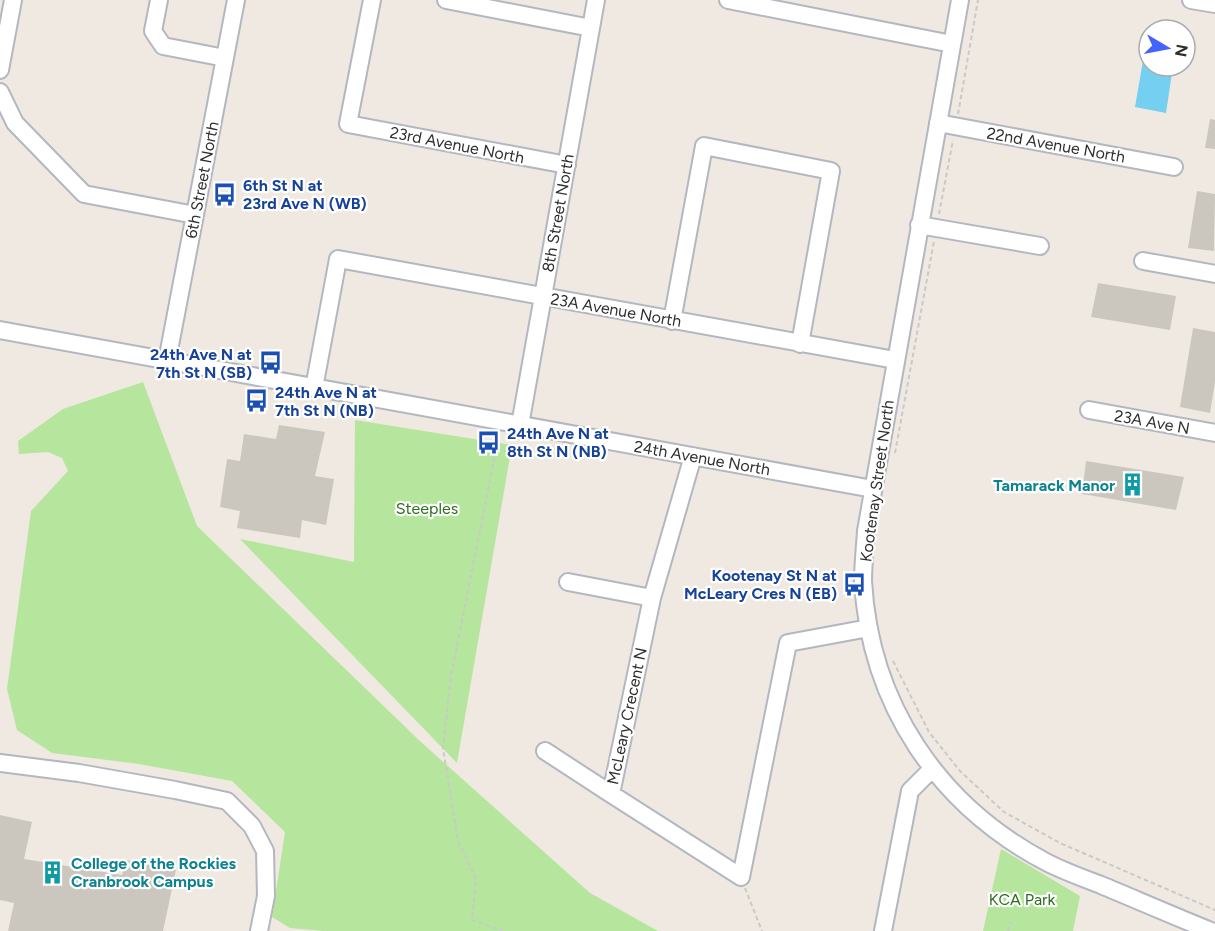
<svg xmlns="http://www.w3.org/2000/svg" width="1215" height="931" font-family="Figtree,sans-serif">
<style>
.green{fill:#b6e59e}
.water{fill:#75cff0}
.building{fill:#cbc7bf}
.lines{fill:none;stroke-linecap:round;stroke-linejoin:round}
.minor-casing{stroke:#b4b7c1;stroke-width:20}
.path{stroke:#c9c9c9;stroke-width:2;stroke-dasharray:4.5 3;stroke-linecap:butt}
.minor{stroke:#fff;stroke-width:16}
.labels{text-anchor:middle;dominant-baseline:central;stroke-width:4.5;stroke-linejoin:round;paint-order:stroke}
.street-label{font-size:16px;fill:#2e2e2e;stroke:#fff}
.transit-label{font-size:16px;font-weight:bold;fill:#164399;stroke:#fff;text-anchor:start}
.culture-label{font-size:16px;font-weight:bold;fill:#0d838f;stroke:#fff;text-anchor:end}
.park-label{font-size:16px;fill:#2c6e1b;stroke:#fff}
</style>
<rect width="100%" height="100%" fill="#efe9e1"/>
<path class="green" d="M143,382L197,526L422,743L590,893L658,931H323L290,928L272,917L285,832L232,781L139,764L52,753L17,730L7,689L31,511L68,471L62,458L48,452L19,454L18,441L63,409Z
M355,420L512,445L457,763L240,539L354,562Z
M1001,849L1080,896L1073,931H983Z"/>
<path class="water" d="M1144,55H1149V66H1173L1166,113L1135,107Z"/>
<path class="building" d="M1210,119L1215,120V149L1205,148Z
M1197,191L1215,194L1214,251L1188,248Z
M1098,283L1176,296L1170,330L1091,317Z
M1193,328L1215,332V382L1210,413L1180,407Z
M279,425L325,432L315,476L334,479L326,525L302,520L300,538L237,528L240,511L220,507L227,459L240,461L244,434L276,439Z
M1086,461L1184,477L1176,510L1082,494Z
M0,815L32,822L24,859L122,875L126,860L176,870L163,931H8L14,903L0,900Z"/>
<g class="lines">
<defs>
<path id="minor" d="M159,0L153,31L163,46L225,58
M372,0L348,124L567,165
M446,0L591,28
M728,0L952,44
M960,0L866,531C865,547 863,565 863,581C870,704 938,805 1046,862C1063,871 1083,878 1101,885C1137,900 1174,916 1211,931
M1191,0L1215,4
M0,70L13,0
M0,92L15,123L84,194L195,215
M938,123L1174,167
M919,225L1040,246
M1143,261L1215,274
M672,321L704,146L831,171L800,344
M0,330L873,489
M167,361L236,0
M314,388L338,259L895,360
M1089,410L1215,433
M520,425L596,0
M693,456L652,598L611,794L741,877L788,643L869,628
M568,582L652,598
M545,751L611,794
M0,763L79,773L175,790L227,801L252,826L265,851L266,896L259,931
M883,931L910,791L932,769"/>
</defs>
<use href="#minor" class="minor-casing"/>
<path class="path" d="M958,114L978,0
M939,214L953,140
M499,435L451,676L443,748L458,841L476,879L472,920L502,931
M895,453L934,241
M893,661L929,732L960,771L1004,812L1060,843L1215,910
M745,888L762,931
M1008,931L1011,922"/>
<use href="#minor" class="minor"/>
</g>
<defs>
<symbol id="bus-bare" viewBox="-9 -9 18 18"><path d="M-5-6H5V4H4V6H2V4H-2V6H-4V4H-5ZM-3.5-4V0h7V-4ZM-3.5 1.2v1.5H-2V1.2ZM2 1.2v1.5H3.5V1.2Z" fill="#1a4fb4" stroke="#fff" stroke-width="2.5" paint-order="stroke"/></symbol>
<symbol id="building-bare" viewBox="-9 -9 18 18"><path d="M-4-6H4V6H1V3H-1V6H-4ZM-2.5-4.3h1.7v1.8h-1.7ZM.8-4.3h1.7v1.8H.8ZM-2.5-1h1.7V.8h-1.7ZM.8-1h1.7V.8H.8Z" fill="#0f9aa8" stroke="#fff" stroke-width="2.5" paint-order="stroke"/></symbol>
</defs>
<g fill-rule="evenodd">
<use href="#bus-bare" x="208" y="178" width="33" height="33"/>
<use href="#bus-bare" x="254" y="346" width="33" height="33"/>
<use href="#bus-bare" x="240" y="384" width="33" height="33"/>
<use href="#bus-bare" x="472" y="426" width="33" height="33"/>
<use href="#building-bare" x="1116" y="468" width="33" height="33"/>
<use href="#bus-bare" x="838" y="568" width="33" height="33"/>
<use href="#building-bare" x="36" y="856" width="33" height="33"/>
</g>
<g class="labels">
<g class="street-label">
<text transform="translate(457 145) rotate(11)">23rd Avenue North</text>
<text transform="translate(1056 145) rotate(10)">22nd Avenue North</text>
<text transform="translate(202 180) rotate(-79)">6th Street North</text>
<text transform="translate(558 213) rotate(-80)">8th Street North</text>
<text transform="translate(616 310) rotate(10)">23A Avenue North</text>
<text transform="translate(1152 422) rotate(10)">23A Ave N</text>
<text transform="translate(702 458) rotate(10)">24th Avenue North</text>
<text transform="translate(877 481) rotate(-82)">Kootenay Street North</text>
<text transform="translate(627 716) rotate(-78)">McLeary Crecent N</text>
</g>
<g class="transit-label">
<text x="243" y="185">6th St N at<tspan x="243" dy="18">23rd Ave N (WB)</tspan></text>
<text x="252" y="354" text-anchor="end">24th Ave N at<tspan x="252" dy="18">7th St N (SB)</tspan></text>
<text x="275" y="392">24th Ave N at<tspan x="275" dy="18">7th St N (NB)</tspan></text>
<text x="507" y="433">24th Ave N at<tspan x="507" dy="18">8th St N (NB)</tspan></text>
<text x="837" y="575" text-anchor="end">Kootenay St N at<tspan x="837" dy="18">McLeary Cres N (EB)</tspan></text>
</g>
<g class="culture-label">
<text x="1115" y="485">Tamarack Manor</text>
<text x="71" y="863" text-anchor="start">College of the Rockies<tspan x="71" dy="18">Cranbrook Campus</tspan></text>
</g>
<g class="park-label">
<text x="427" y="508">Steeples</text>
<text x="1022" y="899">KCA Park</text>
</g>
</g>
<g transform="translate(1167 48) rotate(100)"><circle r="28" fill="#ffffff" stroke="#ababab" stroke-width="1.5"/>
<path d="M0-4.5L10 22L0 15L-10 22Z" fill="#4264fb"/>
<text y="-9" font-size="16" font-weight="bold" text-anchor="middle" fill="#2e2e2e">N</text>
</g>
</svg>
